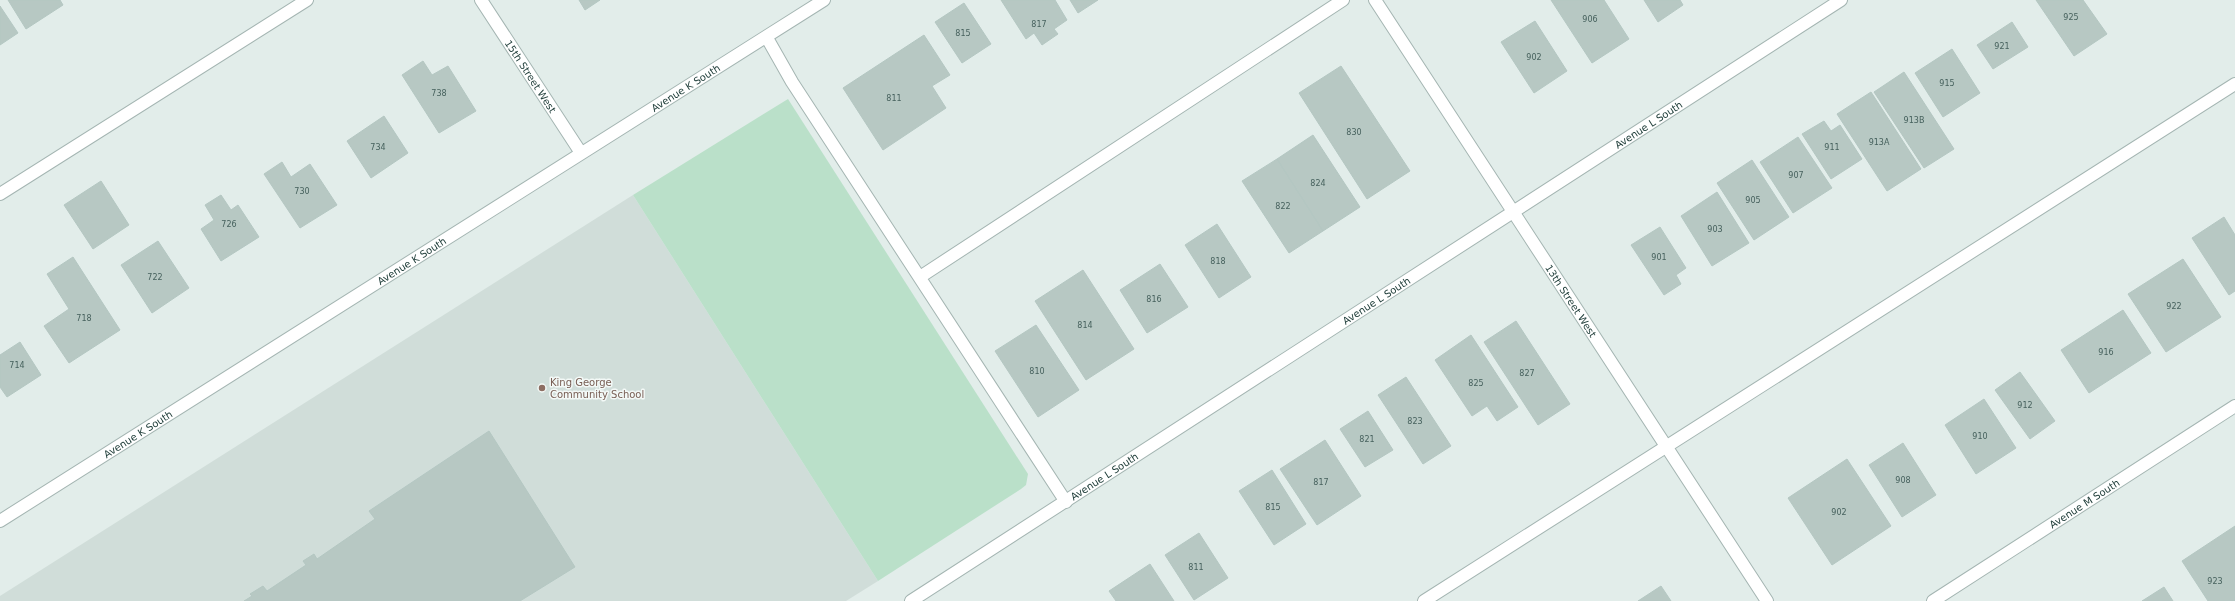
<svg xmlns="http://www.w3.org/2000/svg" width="2235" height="601" font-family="'DejaVu Sans',sans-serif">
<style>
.built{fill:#d0ddd9}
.green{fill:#bae0c9}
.building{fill:#b7c8c3;stroke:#b4c7c2}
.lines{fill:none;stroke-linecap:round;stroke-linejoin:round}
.lane-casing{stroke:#a4b5b2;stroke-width:14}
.street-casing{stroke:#a4b5b2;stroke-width:14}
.lane{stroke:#fff;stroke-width:12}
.street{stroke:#fff;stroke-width:12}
.education-dot{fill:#8d6e63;stroke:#f3f9f7;stroke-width:1.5}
.labels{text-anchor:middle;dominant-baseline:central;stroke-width:3;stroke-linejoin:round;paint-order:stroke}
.number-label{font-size:8px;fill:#46615d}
.street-label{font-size:10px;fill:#213f3b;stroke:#f3f9f7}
.education-label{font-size:10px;fill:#785e54;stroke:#f3f9f7;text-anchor:start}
</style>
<rect width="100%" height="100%" fill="#e2edea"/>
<path class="built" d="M633,195L878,581L846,601H0V596Z"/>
<path class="green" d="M788,99L1028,474L1026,485L1021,489L878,581L633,195Z"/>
<path class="building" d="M8,0H60L63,5L26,29Z
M579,0H600L585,10Z
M1001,0H1055L1067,20L1054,29L1058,34L1042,45L1034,33L1026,39Z
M1070,0H1098L1078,13Z
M1551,0H1604L1629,39L1592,63Z
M1644,0H1680L1683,5L1658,22Z
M2036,0H2083L2107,34L2074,56Z
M964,3L991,44L962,63L935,22Z
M0,6L18,33L0,45Z
M1535,21L1567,71L1534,93L1501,42Z
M2012,22L2028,47L1993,69L1977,45Z
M924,35L950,75L932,86L946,108L883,150L843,88Z
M1952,49L1980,93L1943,117L1915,73Z
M423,61L432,75L448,66L476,111L439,133L402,75Z
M1341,66L1410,171L1367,199L1299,93Z
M1904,72L1954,149L1924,168L1874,92Z
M1871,92L1921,169L1887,191L1837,114Z
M384,116L408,153L371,178L347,141Z
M1824,121L1831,131L1840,125L1862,159L1831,179L1802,134Z
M1313,135L1360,207L1323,231L1277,159Z
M1798,137L1832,188L1793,213L1760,162Z
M1277,159L1323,231L1289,253L1242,181Z
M1752,160L1789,217L1754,240L1717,183Z
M282,162L291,177L310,164L337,205L300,228L264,174Z
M101,181L129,225L93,249L64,205Z
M1717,192L1749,243L1712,266L1681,216Z
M221,195L231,210L238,205L259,237L221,261L201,229L214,220L205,205Z
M2224,217L2235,235V291L2229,295L2192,238Z
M1217,224L1251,277L1219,298L1185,245Z
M1660,227L1686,268L1676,275L1681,284L1664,295L1631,245Z
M158,241L189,288L152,313L121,265Z
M73,257L120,330L69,363L44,326L69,309L47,274Z
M2183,259L2221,317L2166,352L2128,294Z
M1160,264L1188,307L1147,333L1120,290Z
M1083,270L1134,349L1086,380L1035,301Z
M2123,310L2151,353L2089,393L2061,350Z
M1516,321L1570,404L1538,425L1484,342Z
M1036,325L1079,390L1038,417L995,351Z
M1471,335L1518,407L1497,421L1487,406L1472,416L1435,360Z
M20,342L41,375L7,397L0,387V355Z
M2020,372L2055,421L2030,439L1995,390Z
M1406,377L1451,446L1423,464L1378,395Z
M1984,399L2016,448L1976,474L1945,425Z
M1368,411L1393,450L1365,467L1340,429Z
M489,431L575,567L520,601H244L252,596L250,594L263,586L267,591L306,565L303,561L314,554L317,559L375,519L369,511Z
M1325,440L1361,496L1317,525L1280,469Z
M1903,443L1936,495L1902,517L1869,465Z
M1847,459L1891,526L1832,565L1788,498Z
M1272,470L1306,524L1274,545L1239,491Z
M2235,526V601H2208L2182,561Z
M1199,533L1228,578L1194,600L1165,555Z
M1150,564L1174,601H1116L1109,591Z
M1661,586L1671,601H1638Z
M2164,587L2173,601H2142Z"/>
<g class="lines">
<defs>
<path id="lane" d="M767,38L792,82L1066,502
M0,194L307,0
M920,277L1343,0
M1424,601L2235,84"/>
<g id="street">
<path id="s1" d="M481,0L581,153"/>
<path id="s2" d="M1375,0L1767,601"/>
<path id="s3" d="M0,521L824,0"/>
<path id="s4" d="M911,601L1841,0"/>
<path id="s5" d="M1933,601L2235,406"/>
</g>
</defs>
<use href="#lane" class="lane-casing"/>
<use href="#street" class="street-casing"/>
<use href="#lane" class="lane"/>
<use href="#street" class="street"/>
</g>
<circle class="education-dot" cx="542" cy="388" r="4"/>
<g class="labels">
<g class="number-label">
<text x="2071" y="17">925</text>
<text x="1590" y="19">906</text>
<text x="1039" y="24">817</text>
<text x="963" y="33">815</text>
<text x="2002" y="46">921</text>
<text x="1534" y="57">902</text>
<text x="1947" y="83">915</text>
<text x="439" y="93">738</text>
<text x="894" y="98">811</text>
<text x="1914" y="120">913B</text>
<text x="1354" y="132">830</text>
<text x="1879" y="142">913A</text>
<text x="378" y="147">734</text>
<text x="1832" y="147">911</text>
<text x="1796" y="175">907</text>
<text x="1318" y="183">824</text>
<text x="302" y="191">730</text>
<text x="1753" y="200">905</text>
<text x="1283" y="206">822</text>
<text x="229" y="224">726</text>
<text x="1715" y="229">903</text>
<text x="1659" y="257">901</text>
<text x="1218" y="261">818</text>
<text x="155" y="277">722</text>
<text x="1154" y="299">816</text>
<text x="2174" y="306">922</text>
<text x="84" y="318">718</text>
<text x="1085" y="325">814</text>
<text x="2106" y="352">916</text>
<text x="17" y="365">714</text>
<text x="1037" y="371">810</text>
<text x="1527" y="373">827</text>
<text x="1476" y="383">825</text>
<text x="2025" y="405">912</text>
<text x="1415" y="421">823</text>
<text x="1980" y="436">910</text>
<text x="1367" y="439">821</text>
<text x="1903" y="480">908</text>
<text x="1321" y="482">817</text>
<text x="1273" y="507">815</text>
<text x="1839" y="512">902</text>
<text x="1196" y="567">811</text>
<text x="2215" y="581">923</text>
</g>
<g class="street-label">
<text stroke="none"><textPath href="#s1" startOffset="91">15th Street West</textPath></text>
<text stroke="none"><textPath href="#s3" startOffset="811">Avenue K South</textPath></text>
<text stroke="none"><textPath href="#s4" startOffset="878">Avenue L South</textPath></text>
<text stroke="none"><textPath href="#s3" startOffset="487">Avenue K South</textPath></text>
<text stroke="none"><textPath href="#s2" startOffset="359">13th Street West</textPath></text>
<text stroke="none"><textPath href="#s4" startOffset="554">Avenue L South</textPath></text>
<text stroke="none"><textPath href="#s3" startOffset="163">Avenue K South</textPath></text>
<text stroke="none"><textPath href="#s4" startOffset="230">Avenue L South</textPath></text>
<text stroke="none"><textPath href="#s5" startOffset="180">Avenue M South</textPath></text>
</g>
<g class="education-label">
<text x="550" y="382">King George<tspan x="550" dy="12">Community School</tspan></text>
</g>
</g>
</svg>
